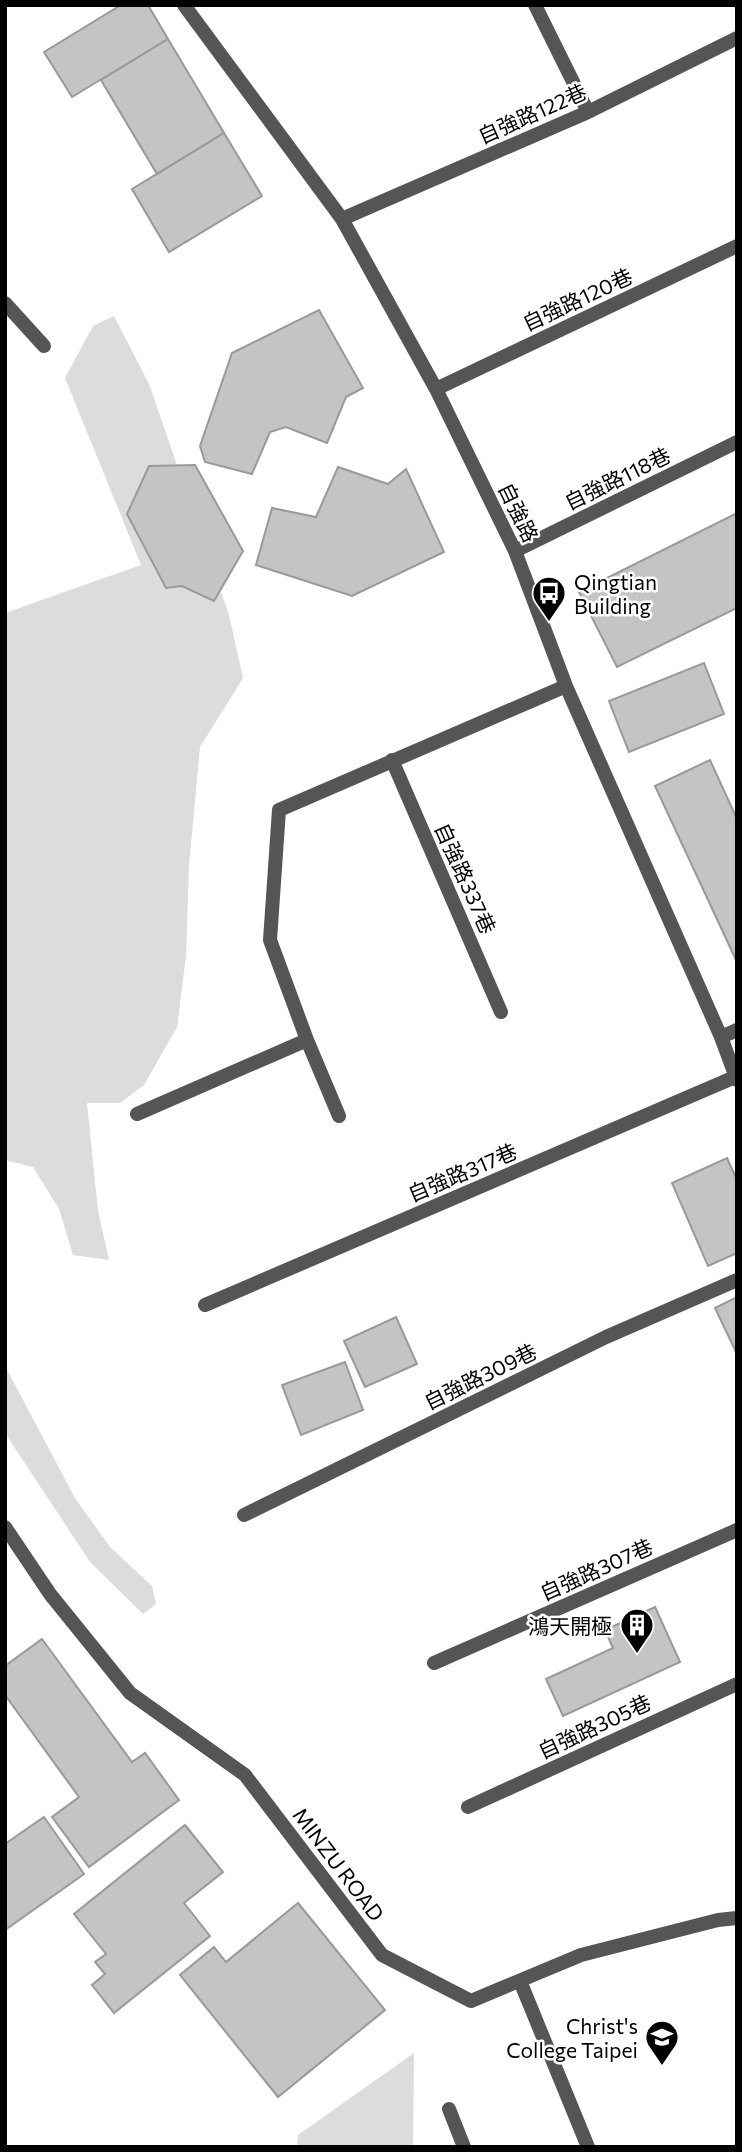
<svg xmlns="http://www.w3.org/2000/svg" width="742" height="2152" font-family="Commissioner,'Noto Sans TC',sans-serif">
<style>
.green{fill:#dcdcdc}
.building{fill:#c4c4c4;stroke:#999;stroke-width:2}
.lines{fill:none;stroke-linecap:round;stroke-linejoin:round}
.lane{stroke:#555;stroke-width:14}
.street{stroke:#555;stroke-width:14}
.labels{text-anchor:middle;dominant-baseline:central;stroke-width:5;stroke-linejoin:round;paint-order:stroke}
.street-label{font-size:21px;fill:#000;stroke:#fff}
.poi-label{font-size:21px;fill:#000;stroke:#fff;text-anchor:end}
</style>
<rect width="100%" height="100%" fill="#fff"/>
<path class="green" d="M 114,316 L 149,384 L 229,615 L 243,678 L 200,747 L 189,866 L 186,956 L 177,1027 L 144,1085 L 120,1103 L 87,1103 L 98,1211 L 109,1260 L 73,1255 L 59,1209 L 33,1167 L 5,1160 L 5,613 L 141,565 L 65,378 L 93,326 Z
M 5,1366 L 75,1498 L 110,1547 L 152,1586 L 156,1604 L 143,1614 L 90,1562 L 5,1433 Z
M 414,2053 L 413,2147 L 297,2147 L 298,2135 Z"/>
<path class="building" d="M 121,5 L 148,5 L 168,39 L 72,97 L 44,52 Z
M 168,39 L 224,133 L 157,174 L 101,80 Z
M 224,133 L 262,196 L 169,252 L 132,189 Z
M 319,310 L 363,388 L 346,397 L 327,443 L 286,427 L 270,432 L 252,474 L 205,462 L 200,446 L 232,353 Z
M 195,465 L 243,551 L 214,601 L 182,586 L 166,588 L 127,514 L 149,466 Z
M 338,467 L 388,484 L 406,469 L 444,552 L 352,596 L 256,565 L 272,508 L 316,517 Z
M 737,513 L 737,608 L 617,667 L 579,592 Z
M 704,663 L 724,714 L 629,752 L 609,701 Z
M 710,760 L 737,819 L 736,960 L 655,786 Z
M 727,1158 L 737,1180 L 737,1253 L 708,1266 L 672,1183 Z
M 737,1297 L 737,1354 L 715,1308 Z
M 396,1317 L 417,1364 L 365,1387 L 344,1341 Z
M 345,1362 L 363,1410 L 301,1435 L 282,1385 Z
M 655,1607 L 680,1662 L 563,1716 L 546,1679 L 613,1648 L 605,1630 Z
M 42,1639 L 132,1762 L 145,1753 L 179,1800 L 89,1867 L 52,1817 L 79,1797 L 5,1695 L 5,1666 Z
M 44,1817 L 84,1874 L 5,1930 L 5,1844 Z
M 185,1825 L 223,1872 L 184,1903 L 210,1936 L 114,2013 L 92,1985 L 105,1974 L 95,1962 L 106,1954 L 74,1914 Z
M 298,1903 L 385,2010 L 278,2097 L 180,1975 L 214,1947 L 226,1962 Z"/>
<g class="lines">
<path class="lane" d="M 535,5 L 588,112
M 342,219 L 588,112 L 737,38
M 520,1981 L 588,2147
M 449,2109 L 464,2147"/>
<path class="street" d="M 184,5 L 342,219 L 436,389 L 515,551 L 566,686 L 721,1037 L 737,1080
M 5,303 L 44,346
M 436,389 L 737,246
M 515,551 L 737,442
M 392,760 L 501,1012
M 721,1037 L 737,1030
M 137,1114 L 307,1040
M 339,1116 L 307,1040 L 270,940 L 279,810 L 566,686
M 205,1305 L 735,1077
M 244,1515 L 606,1337 L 737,1280
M 5,1527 L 50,1594 L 130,1693 L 245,1775 L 382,1955 L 471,2001 L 581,1955 L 718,1920 L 737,1918
M 434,1663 L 737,1530
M 468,1807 L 737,1684"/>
</g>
<defs>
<symbol id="bus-pin" viewBox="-11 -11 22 30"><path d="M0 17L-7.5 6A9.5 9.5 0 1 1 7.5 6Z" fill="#000" stroke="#fff"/><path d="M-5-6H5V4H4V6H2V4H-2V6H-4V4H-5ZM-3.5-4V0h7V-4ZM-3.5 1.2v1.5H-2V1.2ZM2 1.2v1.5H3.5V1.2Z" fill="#fff"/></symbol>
<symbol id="building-pin" viewBox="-11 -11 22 30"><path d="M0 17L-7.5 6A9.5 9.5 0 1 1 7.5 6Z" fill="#000" stroke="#fff"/><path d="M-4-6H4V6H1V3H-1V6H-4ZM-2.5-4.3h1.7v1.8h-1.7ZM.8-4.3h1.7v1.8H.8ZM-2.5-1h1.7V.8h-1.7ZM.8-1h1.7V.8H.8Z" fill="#fff"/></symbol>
<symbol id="university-pin" viewBox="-11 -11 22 30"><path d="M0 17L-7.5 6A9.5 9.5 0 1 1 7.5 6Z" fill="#000" stroke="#fff"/><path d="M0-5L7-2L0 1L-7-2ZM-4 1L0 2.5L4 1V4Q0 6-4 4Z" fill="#fff"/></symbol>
</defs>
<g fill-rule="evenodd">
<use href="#bus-pin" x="530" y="574" width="38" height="52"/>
<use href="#building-pin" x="618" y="1606" width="38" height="52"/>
<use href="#university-pin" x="643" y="2018" width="38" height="52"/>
</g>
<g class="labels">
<g class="street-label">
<text transform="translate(532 113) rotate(-24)">自強路122巷</text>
<text transform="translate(577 299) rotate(-25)">自強路120巷</text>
<text transform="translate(617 478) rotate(-26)">自強路118巷</text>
<text transform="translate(519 512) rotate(64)">自強路</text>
<text transform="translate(466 878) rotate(66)">自強路337巷</text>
<text transform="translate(462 1172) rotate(-23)">自強路317巷</text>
<text transform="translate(480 1376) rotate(-26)">自強路309巷</text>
<text transform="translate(596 1569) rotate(-24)">自強路307巷</text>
<text transform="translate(594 1726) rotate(-25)">自強路305巷</text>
<text transform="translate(339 1864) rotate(53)">MINZU ROAD</text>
</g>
<g class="poi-label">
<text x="574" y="581" text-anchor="start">Qingtian<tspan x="574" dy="24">Building</tspan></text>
<text x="612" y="1625">鴻天開極</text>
<text x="638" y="2025">Christ's<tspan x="638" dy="24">College Taipei</tspan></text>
</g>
</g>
<rect width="742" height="2152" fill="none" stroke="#000000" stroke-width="14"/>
</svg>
